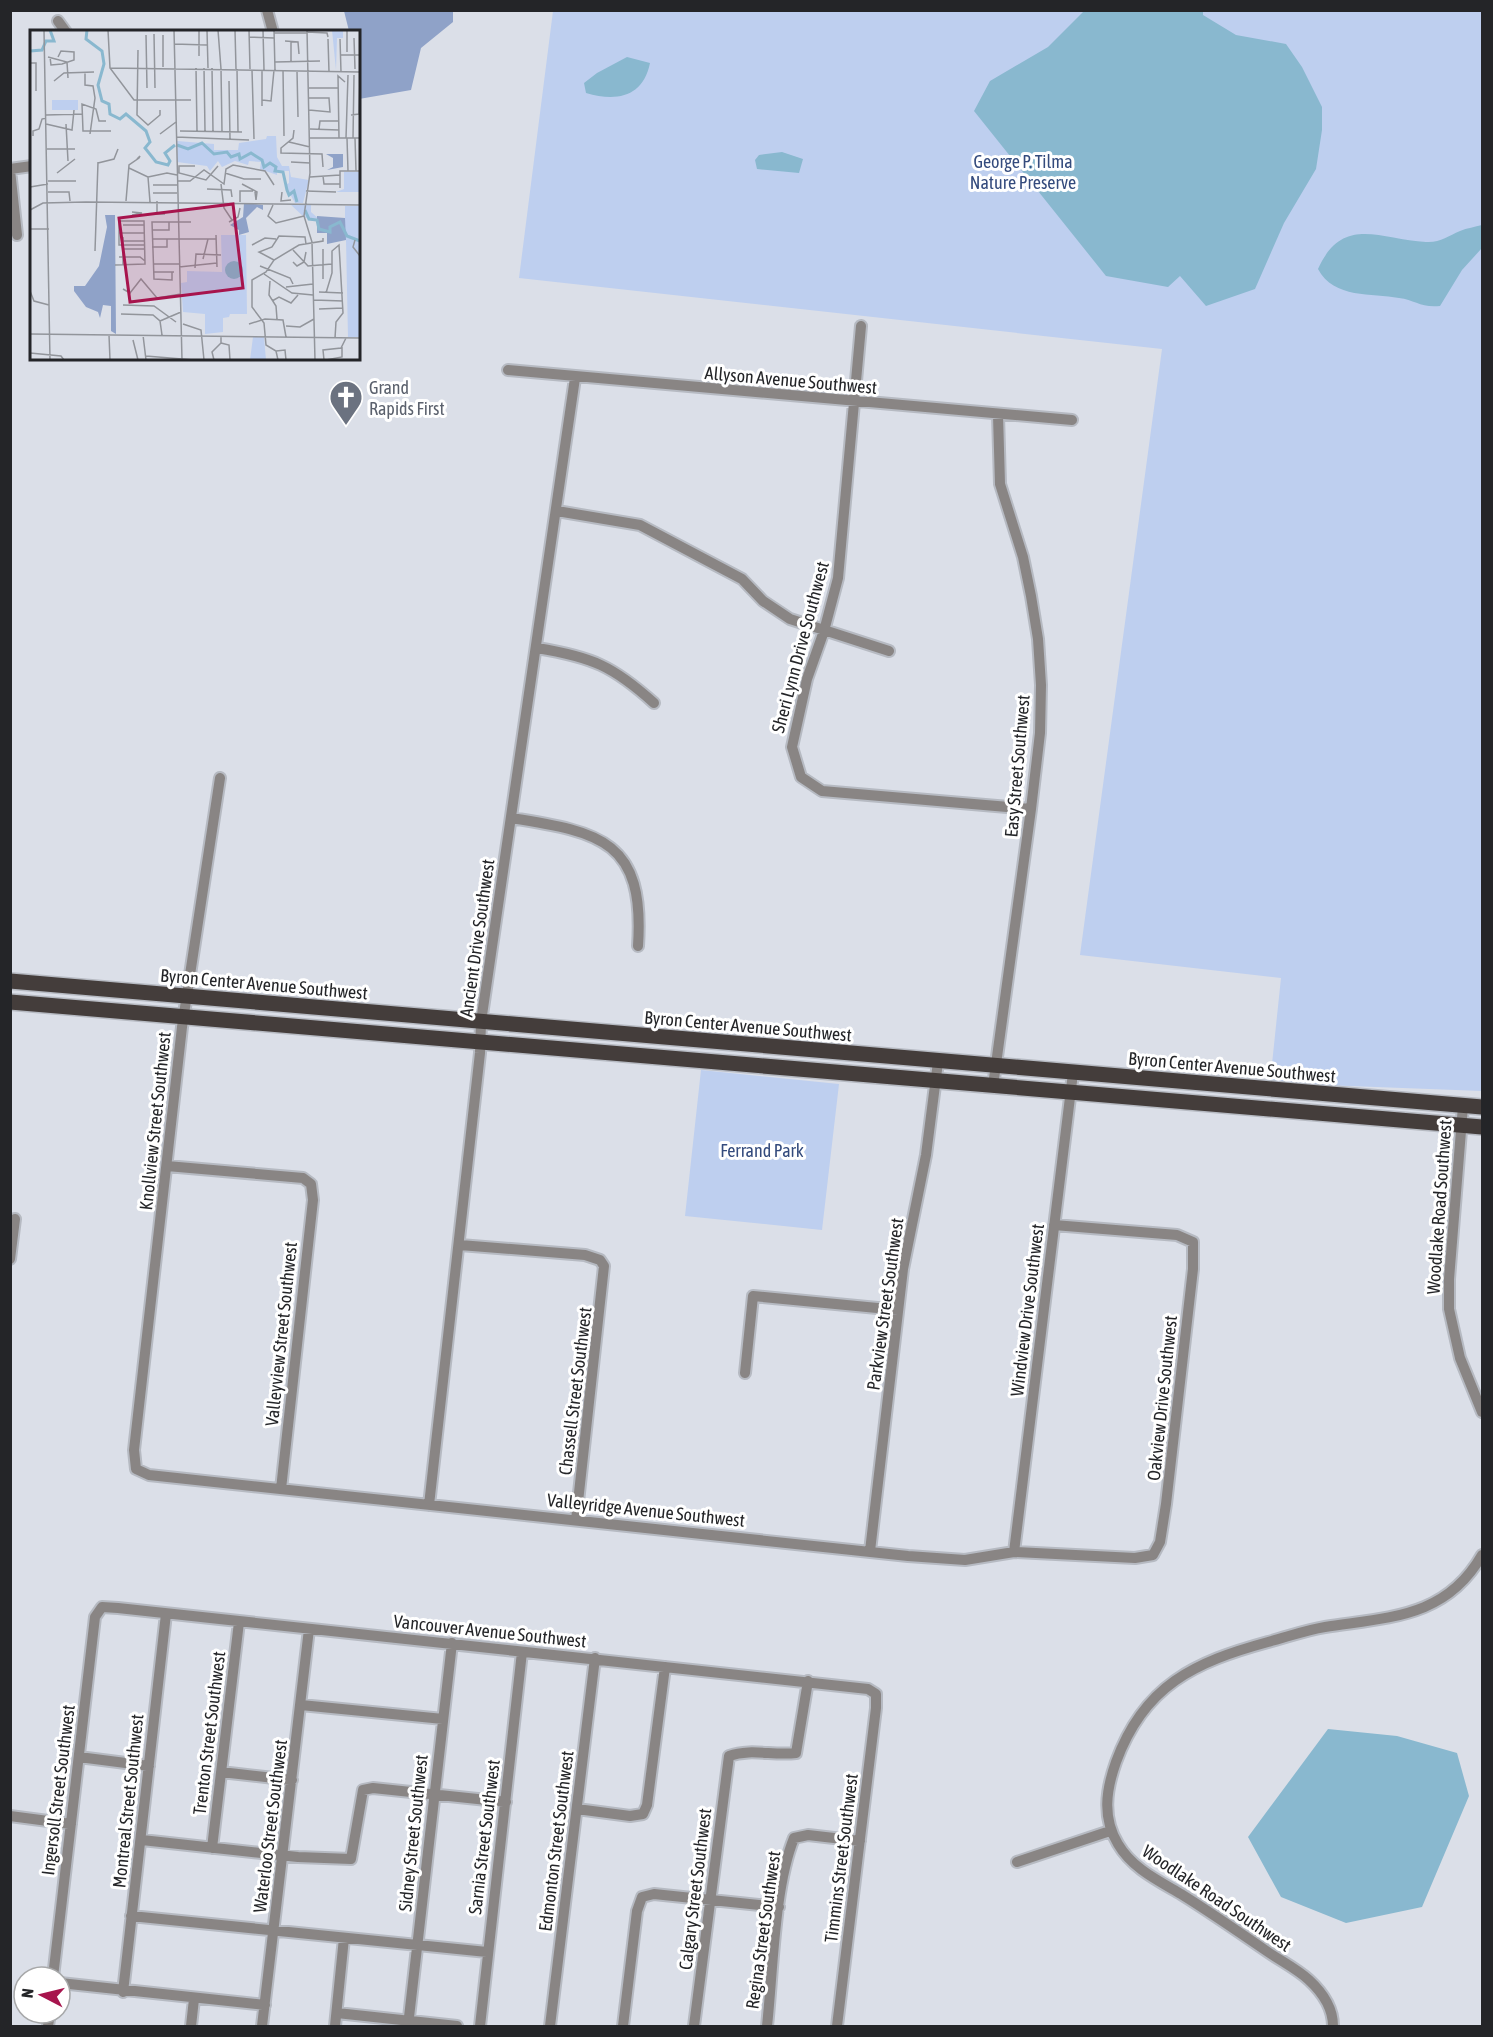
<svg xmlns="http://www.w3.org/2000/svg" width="1493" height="2037" font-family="'Asap Condensed',sans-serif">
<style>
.green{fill:#becfef}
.forest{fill:#8fa2c8}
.water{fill:#89b8cf}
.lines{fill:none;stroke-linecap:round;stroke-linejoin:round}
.street-casing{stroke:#b6bac2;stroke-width:14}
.primary-casing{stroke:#b6bac2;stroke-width:18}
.street{stroke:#898584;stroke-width:10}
.primary{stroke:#443d3b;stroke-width:15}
.labels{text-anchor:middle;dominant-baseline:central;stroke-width:6;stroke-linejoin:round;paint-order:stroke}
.park-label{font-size:18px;fill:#344b7d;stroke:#fff}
.street-label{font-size:18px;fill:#242528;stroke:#fff}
.worship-label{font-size:18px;fill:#5b616d;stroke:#fff;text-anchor:start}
.inset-river{fill:none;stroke:#89b8cf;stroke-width:3}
.inset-road{fill:none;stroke:#92959b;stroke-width:1.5}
.view{fill:#a7144d;fill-opacity:0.15;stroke:#a7144d;stroke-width:3}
.inset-edge{fill:none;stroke:#242528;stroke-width:3}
</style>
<rect width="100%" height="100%" fill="#dbdfe8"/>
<path class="green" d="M 553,11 L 1482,11 L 1482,1091 L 1270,1083 L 1281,978 L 1080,955 L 1162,349 L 519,278 Z
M 701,1070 L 839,1084 L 822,1230 L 685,1216 Z"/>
<path class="forest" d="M 344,11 L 453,11 L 453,22 L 421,48 L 411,90 L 359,99 L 358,32 L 349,31 Z"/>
<path class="water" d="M 1084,11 L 1203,11 L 1203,15 L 1236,35 L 1286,44 L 1302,67 L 1322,107 L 1322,130 L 1316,169 L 1284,223 L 1255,289 L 1206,306 L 1180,276 L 1168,287 L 1106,276 L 974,111 L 990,81 L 1048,47 Z
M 627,57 L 650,63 C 643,97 617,102 586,93 L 584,83 L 597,73 Z
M 782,152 L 803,159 L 799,173 L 757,169 L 755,160 L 759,155 Z
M 1482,225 L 1482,248 L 1462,270 L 1440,306 C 1421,308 1415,300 1399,298 C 1372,293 1334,299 1318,269 C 1343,214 1380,240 1426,242 C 1440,243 1448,236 1460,231 C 1467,228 1475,227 1482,225 Z
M 1328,1729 L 1397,1736 L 1457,1753 L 1469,1796 L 1422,1907 L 1346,1923 L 1281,1897 L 1248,1837 Z"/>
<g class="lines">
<defs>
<path id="street" d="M 267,10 L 273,32
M 58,21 L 66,32
M 10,169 L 32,166
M 10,170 L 17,235
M 861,326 L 838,578 L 824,631 L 807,679 L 792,747 L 801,777 L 822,791 L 1031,809
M 508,370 L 1072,420
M 557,511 L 640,525 L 742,579 L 763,601 L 790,619 L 889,651
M 537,648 C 592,657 613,666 654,703
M 220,778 L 182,1027 L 134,1450 L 136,1469 L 149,1475 L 908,1556 L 965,1560 L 1014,1552 L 1135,1558 L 1153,1555 L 1160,1542 L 1166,1504 L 1193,1269 L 1193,1242 L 1177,1235 L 1054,1225
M 511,818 C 601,832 645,841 638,946
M 993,1086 L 1031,809 L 1040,733 L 1041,685 L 1038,639 L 1031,596 L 1023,557 L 1000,484 L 998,415
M 1463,1106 L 1449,1279 L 1449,1309 L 1460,1358 L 1482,1412
M 167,1166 L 303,1178 L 311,1184 L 313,1200 L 281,1489
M 460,1245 L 585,1255 L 600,1260 L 604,1266 L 576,1520
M 10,1259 L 15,1219
M 745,1373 L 753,1296 L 898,1310
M 429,1505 L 480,1053 L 481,1022 L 575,378
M 870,1551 L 903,1269 L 926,1155 L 938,1062
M 1014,1552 L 1073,1073
M 301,1705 L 443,1719
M 79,1757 L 149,1766
M 221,1772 L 292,1780
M 577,1809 L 630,1816 L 643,1814 L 647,1805 L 665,1667
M 10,1816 L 71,1824
M 142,1840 L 298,1857 L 351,1859 L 363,1790 L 373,1788 L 506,1802
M 212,1848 L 239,1622
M 1017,1862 L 1110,1831
M 131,1916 L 487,1952
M 53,1977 L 95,1617 L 102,1607 L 118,1608 L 868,1689 L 876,1694 L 876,1708 L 837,2026
M 60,1983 L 265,2005
M 123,1992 L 166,1614
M 337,2013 L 457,2026
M 48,2026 L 50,2013
M 191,2026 L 194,1999
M 262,2026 L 309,1629
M 335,2026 L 344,1938
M 408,2026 L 452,1643
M 480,2026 L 522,1652
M 550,2026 L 595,1658
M 623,2026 L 637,1911 L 642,1897 L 654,1894 L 779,1907
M 694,2026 L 729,1756 C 751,1748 773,1756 796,1753 L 808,1681
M 767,2026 C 773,1972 774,1887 794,1838 L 808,1835 L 860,1841
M 1333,2026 C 1333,2008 1322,1992 1309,1980 C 1297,1969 1281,1961 1268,1952 C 1239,1932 1210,1912 1181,1894 C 1157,1880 1132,1868 1118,1844 C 1102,1818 1106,1790 1116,1762 C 1144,1685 1195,1662 1268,1642 C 1287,1637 1306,1630 1325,1627 C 1389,1617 1446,1618 1482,1555"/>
<path id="primary" d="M 10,981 L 1482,1107
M 10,1002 L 1482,1127"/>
</defs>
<use href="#street" class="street-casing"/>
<use href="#primary" class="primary-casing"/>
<use href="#street" class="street"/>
<use href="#primary" class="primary"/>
</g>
<defs>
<symbol id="church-pin" viewBox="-11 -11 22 30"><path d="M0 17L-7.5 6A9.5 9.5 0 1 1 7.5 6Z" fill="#6b7280" stroke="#fff"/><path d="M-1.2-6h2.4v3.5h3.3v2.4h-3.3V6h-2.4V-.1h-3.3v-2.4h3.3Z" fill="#fff"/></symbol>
</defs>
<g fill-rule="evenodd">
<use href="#church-pin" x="327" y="378" width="38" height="52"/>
</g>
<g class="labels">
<g class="park-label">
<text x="1023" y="161">George P. Tilma<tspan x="1023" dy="21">Nature Preserve</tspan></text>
<text x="762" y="1150">Ferrand Park</text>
</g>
<g class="street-label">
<text transform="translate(791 380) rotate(5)">Allyson Avenue Southwest</text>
<text transform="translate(800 647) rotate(-75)">Sheri Lynn Drive Southwest</text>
<text transform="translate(1017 766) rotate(-85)">Easy Street Southwest</text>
<text transform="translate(477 938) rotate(-82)">Ancient Drive Southwest</text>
<text transform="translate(264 984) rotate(5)">Byron Center Avenue Southwest</text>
<text transform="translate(748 1026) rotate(5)">Byron Center Avenue Southwest</text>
<text transform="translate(1232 1067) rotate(5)">Byron Center Avenue Southwest</text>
<text transform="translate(155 1121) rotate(-84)">Knollview Street Southwest</text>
<text transform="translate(1439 1207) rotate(-86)">Woodlake Road Southwest</text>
<text transform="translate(885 1304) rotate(-82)">Parkview Street Southwest</text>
<text transform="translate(1027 1310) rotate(-83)">Windview Drive Southwest</text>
<text transform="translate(281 1334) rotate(-84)">Valleyview Street Southwest</text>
<text transform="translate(575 1391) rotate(-83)">Chassell Street Southwest</text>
<text transform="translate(1162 1398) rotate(-84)">Oakview Drive Southwest</text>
<text transform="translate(646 1510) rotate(6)">Valleyridge Avenue Southwest</text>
<text transform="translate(490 1631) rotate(6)">Vancouver Avenue Southwest</text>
<text transform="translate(209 1733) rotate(-83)">Trenton Street Southwest</text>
<text transform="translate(58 1790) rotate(-83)">Ingersoll Street Southwest</text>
<text transform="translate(128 1801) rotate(-84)">Montreal Street Southwest</text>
<text transform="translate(270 1826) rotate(-83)">Waterloo Street Southwest</text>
<text transform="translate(413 1833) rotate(-84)">Sidney Street Southwest</text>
<text transform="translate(484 1837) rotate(-83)">Sarnia Street Southwest</text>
<text transform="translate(556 1841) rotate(-83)">Edmonton Street Southwest</text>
<text transform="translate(841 1858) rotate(-83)">Timmins Street Southwest</text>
<text transform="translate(695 1889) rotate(-83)">Calgary Street Southwest</text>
<text transform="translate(1217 1898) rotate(34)">Woodlake Road Southwest</text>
<text transform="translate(763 1930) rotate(-82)">Regina Street Southwest</text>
</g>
<g class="worship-label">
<text x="369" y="387">Grand<tspan x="369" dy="21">Rapids First</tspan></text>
</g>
</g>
<g transform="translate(30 30)">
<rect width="330" height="330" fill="#dbdfe8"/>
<path d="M 302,0 L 313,0 L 313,8 L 307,8 L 306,40 ZM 22,70 L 48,70 L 48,80 L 22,80 ZM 237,106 L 246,106 L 247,127 L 252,136 L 259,136 L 261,147 L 279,150 L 273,173 L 265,173 L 255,155 L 259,153 L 259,141 L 247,141 L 247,145 L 230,139 L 231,132 L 219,131 L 218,135 L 205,131 L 192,137 L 188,131 L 180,141 L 177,136 L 147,132 L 147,111 L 184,114 L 184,120 L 208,120 L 209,113 L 236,109 ZM 314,142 L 330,142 L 330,162 L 306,162 L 314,159 ZM 260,174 L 281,175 L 281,182 L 290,190 L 315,189 L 315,176 L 330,176 L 330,307 L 318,307 L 316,210 L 304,210 L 304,203 L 287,203 L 287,189 L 275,188 ZM 191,205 L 216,205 L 217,284 L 200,284 L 199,287 L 193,288 L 193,302 L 175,304 L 175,284 L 153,282 L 151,253 L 157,252 L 157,241 L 192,242 ZM 223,307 L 234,307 L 236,330 L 220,330 Z" fill="#becfef"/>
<path d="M 296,124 L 313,124 L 313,137 L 297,140 L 303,137 L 303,128 ZM 214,173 L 233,175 L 233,180 L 227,177 L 216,188 L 219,202 L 209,205 L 209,200 L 200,195 L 213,187 ZM 75,185 L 85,185 L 85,188 L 86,304 L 81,301 L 81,276 L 73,275 L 70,288 L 68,282 L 56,277 L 44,261 L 44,256 L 55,256 L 69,236 L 77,197 ZM 287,186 L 315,188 L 316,210 L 297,214 L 297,203 L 287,203 Z" fill="#8fa2c8"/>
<path d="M195 240a9 9 0 1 1 18 0a9 9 0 1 1-18 0Z" fill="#89b8cf"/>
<path class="inset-river" d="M 57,0 L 56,9 L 72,21 L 74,34 L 68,55 L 72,71 L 79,74 L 80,84 L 90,89 L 96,84 L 116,101 L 120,112 L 115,118 L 126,132 L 138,135 L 140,131 L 135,123 L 145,115M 0,21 L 12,20 L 16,11 L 24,11 L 20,0M 147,115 L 158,119 L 172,113 L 184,124 L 197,122 L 201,127 L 209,124 L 210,129 L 221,123 L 232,130 L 234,137 L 240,133 L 246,137 L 245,141 L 253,142 L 257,160 L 259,165 L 264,161 L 267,172M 275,180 L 279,189 L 287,190 L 289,199 L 300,202 L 300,197 L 310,192 L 317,206 L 330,211"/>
<path class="inset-road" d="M 14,0 L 20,330M 78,0 L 80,38 L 104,70 L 161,70M 144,0 L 152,330M 169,0 L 169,26M 177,0 L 178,38M 188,0 L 191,39M 205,0 L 206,39M 219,0 L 220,39M 233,0 L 234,40M 244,0 L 245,40M 277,0 L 280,143 L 274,186 L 282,212 L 285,330M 317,0 L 317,22M 277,2 L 297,3 L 298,7M 244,3 L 277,3M 124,4 L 125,58M 116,5 L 117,58M 133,5 L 133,37M 219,7 L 244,8M 324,8 L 325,39M 298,9 L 299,42M 310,9 L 311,42M 255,11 L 268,12 L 269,24M 261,11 L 261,32M 144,14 L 177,15M 108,20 L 107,85 L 118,95 L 130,85 L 130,80M 311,25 L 330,25M 18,27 L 37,32 L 38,48M 20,27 L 21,35 L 32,34 L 44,30 L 44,22 L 31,21 L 28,27M 245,32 L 290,31M 0,33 L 6,33 L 6,61M 80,38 L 330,42M 166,38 L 167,101M 174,38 L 175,101M 182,38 L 183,101M 191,39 L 192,102M 207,39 L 208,102M 222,40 L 224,109M 253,40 L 254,106M 267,41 L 268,87M 55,42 L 55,55 L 63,56 L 65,68 L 60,104M 24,51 L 34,43 L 64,42M 199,51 L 200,109M 279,58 L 308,58M 279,68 L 299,68 L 300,82 L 279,80M 232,70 L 241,71 L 244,40M 232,76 L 232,40M 16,85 L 52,84M 321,85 L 329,84 L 330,48M 76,91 L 69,91 L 66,79 L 52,74 L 53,101 L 81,101M 16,94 L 42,100 L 44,80M 36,94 L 38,131M 280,99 L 309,100M 289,99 L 290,91 L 308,91M 264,100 L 263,108 L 251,118 L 251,123 L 292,124 L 293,137M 150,101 L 212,102M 130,104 L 146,92M 3,106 L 3,101 L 9,99 L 12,89 L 16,88M 146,107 L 219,110M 280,108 L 330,108M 309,108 L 308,46 L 315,52M 316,108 L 318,45M 317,108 L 318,141M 323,108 L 324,45M 325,108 L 326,141M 330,108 L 330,85M 259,112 L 280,117M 17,119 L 45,119M 261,132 L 280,133M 68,133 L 84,129 L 88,119M 165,136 L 149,136 L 149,143 L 176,150 L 188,136M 99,138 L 118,147 L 120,172M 27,143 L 45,129M 195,143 L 214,149 L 231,149M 293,146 L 294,154 L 310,154M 118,147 L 137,143 L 147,145M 280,147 L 310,145M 18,151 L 46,151M 147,151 L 160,151 L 174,140 L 194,154 L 196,139 L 203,135 L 235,141 L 244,155M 191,154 L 194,178 L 202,190M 212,154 L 227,162 L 226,170 L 225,162M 123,155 L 147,155M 0,157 L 18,154M 310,158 L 310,141 L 330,141M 177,159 L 201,160 L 202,167M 276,161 L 306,162M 18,162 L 39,162 L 40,171M 252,162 L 251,171 L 261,170M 123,163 L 147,163M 96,171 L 99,135 L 109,128 L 110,126 L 107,129M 127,171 L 127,184 L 135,184M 210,172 L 210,161 L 223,161M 243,175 L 238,186 L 246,193 L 274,186M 0,180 L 13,173 L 56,172 L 330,175M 102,185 L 112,183 L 102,182M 199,192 L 208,187 L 210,178M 93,195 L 114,195M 0,199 L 19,199M 122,200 L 139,200 L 139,192M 89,203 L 114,203M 186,205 L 187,237M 93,207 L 93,235M 122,209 L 186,209M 325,210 L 323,217 L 330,226M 91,211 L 114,211M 222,215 L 235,208 L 246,209M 122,217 L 137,217 L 137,209M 93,219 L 115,219M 293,219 L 293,249M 263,220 L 278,236 L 302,234M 65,221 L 68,132M 89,227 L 110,227 L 115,231M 173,229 L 178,209M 244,230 L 229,222 L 242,217 L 249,206 L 275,207 L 276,214M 263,232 L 267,236 L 274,232 L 276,222M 123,234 L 149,234M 85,235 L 115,234 L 114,191 L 89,191 L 89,215 L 114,215M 230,236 L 260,248 L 263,254M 149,237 L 187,233M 165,238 L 166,224 L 191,225M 123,242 L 144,242M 142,242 L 142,250 L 124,249 L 122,192 L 161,192M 234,244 L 262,263 L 283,265M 240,251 L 239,265 L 246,276 L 247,289M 256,257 L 283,254M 93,259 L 100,263 L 111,249 L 127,268 L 151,264M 0,261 L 4,271 L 19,275M 289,262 L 313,263M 296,263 L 302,243 L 302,221 L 309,215 L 313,283 L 306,292 L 305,308M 284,270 L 313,271M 242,271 L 249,267 L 261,273 L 268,265M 93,275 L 124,276 L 146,292M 289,279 L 313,278M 91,284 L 123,285 L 130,291 L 132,305M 130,291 L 151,282M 153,294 L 171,300 L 174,330M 219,294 L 235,289 L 253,290 L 256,307M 256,296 L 270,297 L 284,289M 0,304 L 330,308M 79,305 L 80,330M 113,305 L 116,330M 103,310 L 108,330M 191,313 L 199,315 L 200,330M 246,321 L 255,320 L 256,330M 0,323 L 31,326 L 34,330M 116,326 L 164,330M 184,330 L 182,322 L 191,313 L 191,306M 248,330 L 246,321 L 236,315 L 234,293 L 222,277 L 222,250 L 236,242 L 244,230 L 269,215 L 293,211 L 293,208M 294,330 L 293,320 L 311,318 L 316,308M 296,330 L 312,327 L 312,317"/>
<path class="view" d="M 203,174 L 213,258 L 100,272 L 89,188 Z"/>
<rect width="330" height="330" class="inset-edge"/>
</g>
<rect width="1493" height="2037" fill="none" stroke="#242528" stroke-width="24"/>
<g transform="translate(42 1995) rotate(277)"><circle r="28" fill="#ffffff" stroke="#a7a8a9" stroke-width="1.5"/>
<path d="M0-4.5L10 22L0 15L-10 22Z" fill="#a7144d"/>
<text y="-9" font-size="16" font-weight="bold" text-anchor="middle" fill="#242528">N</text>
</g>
</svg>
